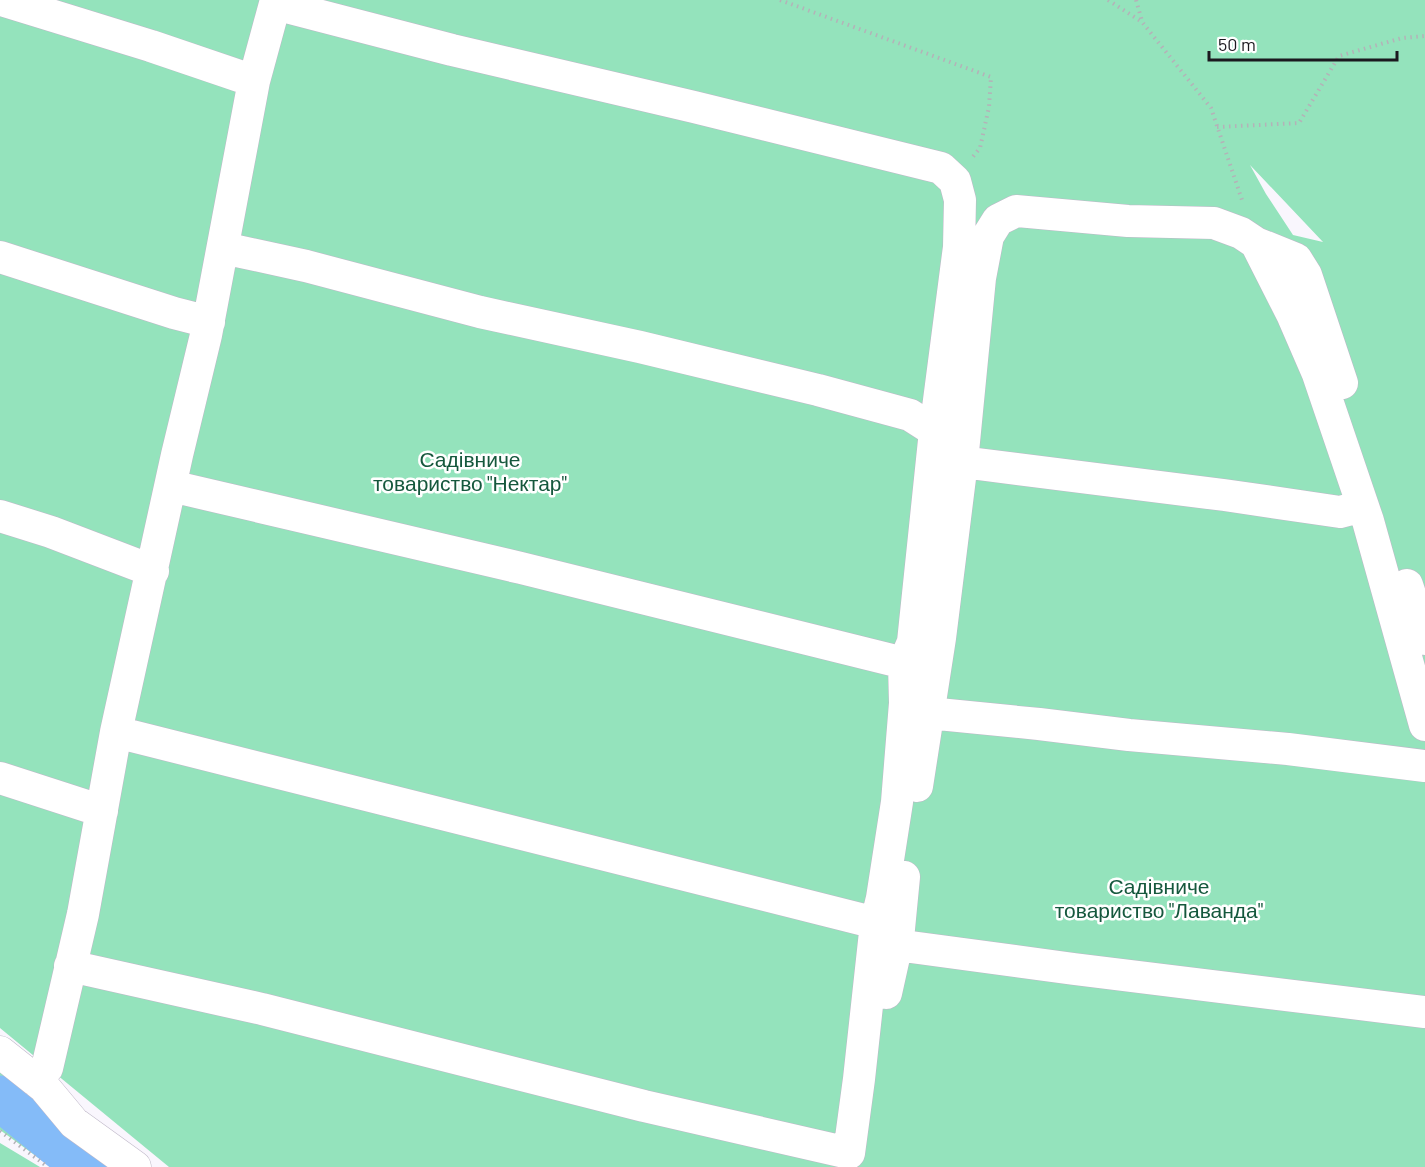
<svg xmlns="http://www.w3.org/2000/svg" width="1425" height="1167" font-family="Barlow,sans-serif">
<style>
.green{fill:#94e3bc;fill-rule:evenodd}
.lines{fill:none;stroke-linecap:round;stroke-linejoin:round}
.river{stroke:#84bbf8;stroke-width:45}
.minor-casing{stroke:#bfb8c8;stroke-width:33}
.path{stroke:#b4b2b8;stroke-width:4;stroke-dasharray:1.5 4.5;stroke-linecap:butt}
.minor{stroke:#fff;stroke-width:32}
.labels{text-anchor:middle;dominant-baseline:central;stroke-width:5;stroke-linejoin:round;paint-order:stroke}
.park-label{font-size:21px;fill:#15583d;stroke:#fff}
</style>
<rect width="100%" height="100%" fill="#f9f6fd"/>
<path class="green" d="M 0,0 L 1425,0 L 1425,1167 L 169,1167 L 0,1028 ZM 1250,165 L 1323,242 L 1293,235 L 1266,194 Z
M 0,1070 L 119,1167 L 51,1167 L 0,1130 Z
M 0,1143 L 40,1167 L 0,1167 Z"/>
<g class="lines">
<path class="river" d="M 0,1098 L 85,1167"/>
<defs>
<path id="minor" d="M 2,0 L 151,46 L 254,81
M 1256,243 L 1296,259 L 1306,275 L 1342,383
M 223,248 L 306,266 L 480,312 L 640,347 L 818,390 L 910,415 L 935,431
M 0,257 L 174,313 L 209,322
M 962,462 L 1224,495 L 1340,512 L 1363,506
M 171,486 L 521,568 L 904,663
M 0,516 L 51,532 L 153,571
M 1407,585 L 1425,639
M 928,713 L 1039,724 L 1129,735 L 1288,749 L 1425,766
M 116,732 L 876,923
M 0,778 L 102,811
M 917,786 L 940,638 L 962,462 L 980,278 L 988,236 L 998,220 L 1016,211 L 1128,221 L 1214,223 L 1241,233 L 1256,243 L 1292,314 L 1318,374 L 1368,521 L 1425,725
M 896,945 L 1074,969 L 1425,1012
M 70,966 L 262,1009 L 644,1106 L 849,1153 L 859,1079 L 876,923 L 882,898 L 897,802 L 905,703 L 904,663 L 913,642 L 935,431 L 959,247 L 960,200 L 955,181 L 941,168 L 694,107 L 452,50 L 275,4
M 886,993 L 898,939 L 904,877
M 0,1052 L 44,1087 L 74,1123 L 135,1167
M 35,1080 L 47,1068 L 83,914 L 116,732 L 177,455 L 206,335 L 254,81 L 276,0"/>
</defs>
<use href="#minor" class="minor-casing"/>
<path class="path" d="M 780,0 L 991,77 L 989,107 L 980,148 L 971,159
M 1108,0 L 1142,22 L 1211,108 L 1243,203
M 1136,0 L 1142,21
M 1217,127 L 1299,123 L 1339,56 L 1402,38 L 1425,36
M 0,1131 L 48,1167"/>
<use href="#minor" class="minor"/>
</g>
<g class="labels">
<g class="park-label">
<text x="470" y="458">Садівниче<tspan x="470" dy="24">товариство "Нектар"</tspan></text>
<text x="1159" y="885">Садівниче<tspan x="1159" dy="24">товариство "Лаванда"</tspan></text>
</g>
</g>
<path d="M1209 51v9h188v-9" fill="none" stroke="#1b191f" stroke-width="3"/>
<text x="1218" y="51" font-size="18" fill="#1b191f" stroke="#ffffff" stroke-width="4.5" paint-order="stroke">50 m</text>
</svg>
